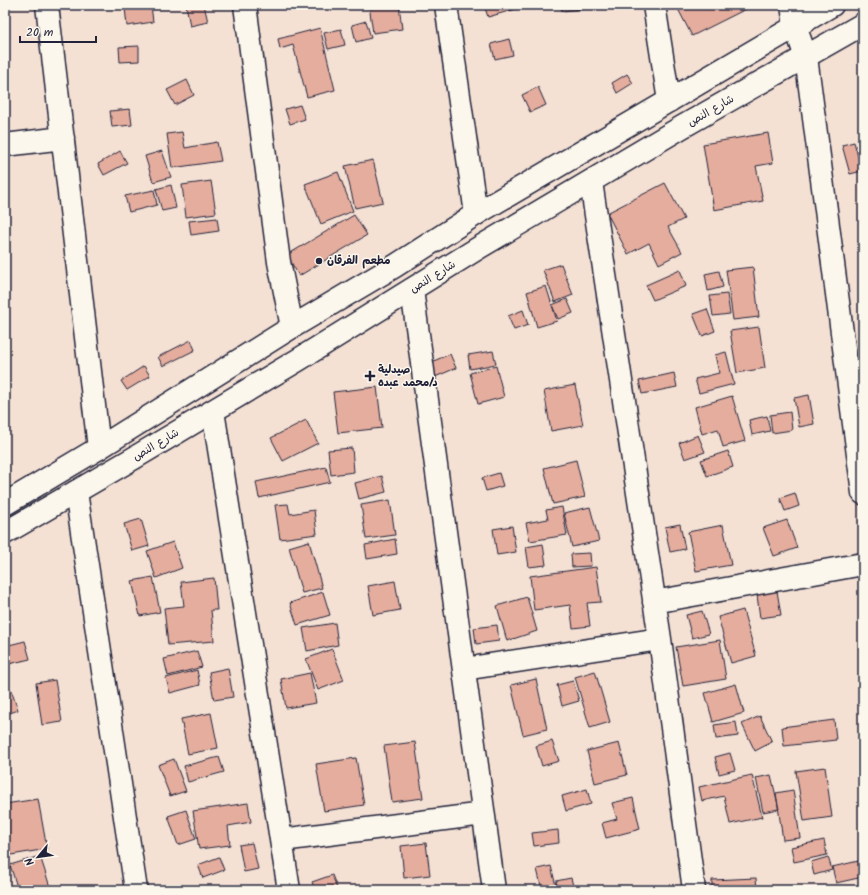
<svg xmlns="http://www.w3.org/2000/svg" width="868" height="895" font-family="Kalam,'Playpen Sans Arabic',sans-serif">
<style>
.building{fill:#e5ad9d;stroke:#22223b}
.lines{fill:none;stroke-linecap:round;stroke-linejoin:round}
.minor-casing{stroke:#22223b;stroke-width:25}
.major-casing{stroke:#22223b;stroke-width:25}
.minor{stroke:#fbf7ec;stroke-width:22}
.major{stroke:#fbf7ec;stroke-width:22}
.poi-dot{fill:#22223b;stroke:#fbf7ec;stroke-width:1.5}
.labels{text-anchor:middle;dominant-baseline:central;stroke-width:3;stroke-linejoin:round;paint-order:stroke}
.street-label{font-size:11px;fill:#22223b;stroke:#fbf7ec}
.poi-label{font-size:11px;font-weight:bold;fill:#22223b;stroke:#fbf7ec;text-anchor:start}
</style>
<rect width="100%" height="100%" fill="#f4e1d4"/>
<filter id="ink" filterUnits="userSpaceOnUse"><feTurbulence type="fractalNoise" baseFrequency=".025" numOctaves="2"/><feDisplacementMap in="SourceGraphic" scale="8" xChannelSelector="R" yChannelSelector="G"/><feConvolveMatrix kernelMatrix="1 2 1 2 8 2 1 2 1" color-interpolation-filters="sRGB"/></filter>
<g filter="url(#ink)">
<path class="building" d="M 151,5 L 153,22 L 127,26 L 125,8 Z
M 186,5 L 204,5 L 208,22 L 190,26 Z
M 369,5 L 399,5 L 402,29 L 373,33 Z
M 484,5 L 514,5 L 516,9 L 488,17 Z
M 561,5 L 592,5 L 592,8 L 562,11 Z
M 676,5 L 749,5 L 750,7 L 692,36 Z
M 366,21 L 371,38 L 356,42 L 352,25 Z
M 320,28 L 335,90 L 307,97 L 293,45 L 280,49 L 278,39 Z
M 341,29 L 345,45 L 328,49 L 324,33 Z
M 509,39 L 513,55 L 495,59 L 491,44 Z
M 139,46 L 139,61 L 120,62 L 119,47 Z
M 627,74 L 633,83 L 617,93 L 612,83 Z
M 187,80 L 194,95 L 175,105 L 167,90 Z
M 538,87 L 546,105 L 530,112 L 522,95 Z
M 300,105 L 305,119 L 290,124 L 285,109 Z
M 130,109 L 132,125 L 112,127 L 110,111 Z
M 182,132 L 185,148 L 217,142 L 221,161 L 172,168 L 167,134 Z
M 768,133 L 773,163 L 756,166 L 763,201 L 714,210 L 703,144 Z
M 854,142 L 862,171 L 850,174 L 842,145 Z
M 120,151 L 127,163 L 104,175 L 98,164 Z
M 162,151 L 171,177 L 153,182 L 145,156 Z
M 373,160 L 383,202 L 355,208 L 345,166 Z
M 338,172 L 353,211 L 321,224 L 305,184 Z
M 211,181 L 216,213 L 186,217 L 182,185 Z
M 665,183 L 684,219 L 668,227 L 682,252 L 659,264 L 649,243 L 628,254 L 607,213 Z
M 171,185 L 176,208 L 162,211 L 156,189 Z
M 154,190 L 157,205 L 129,212 L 125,196 Z
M 354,215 L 367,235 L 299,276 L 287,255 Z
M 217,218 L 219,231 L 191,235 L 189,221 Z
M 561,264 L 573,295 L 555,302 L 543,270 Z
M 753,267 L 759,317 L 733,320 L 726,270 Z
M 680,270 L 686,286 L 653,300 L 646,285 Z
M 719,271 L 723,287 L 708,291 L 705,274 Z
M 546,286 L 557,321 L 537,327 L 527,292 Z
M 727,294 L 730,314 L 713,316 L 710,296 Z
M 567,299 L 573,313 L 558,319 L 552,305 Z
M 707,309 L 715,331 L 702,336 L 693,314 Z
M 523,310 L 528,325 L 514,330 L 508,316 Z
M 759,327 L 765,368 L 737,373 L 730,331 Z
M 191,340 L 195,350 L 163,366 L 158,357 Z
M 493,351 L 496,364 L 470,369 L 468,355 Z
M 726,352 L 734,384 L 699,393 L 695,379 L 719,373 L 715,355 Z
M 450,354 L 456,368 L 435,377 L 429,363 Z
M 144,366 L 150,376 L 127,390 L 121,381 Z
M 496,366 L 504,397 L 478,404 L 470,373 Z
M 674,373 L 677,387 L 642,394 L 639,381 Z
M 575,385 L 583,425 L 551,431 L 544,391 Z
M 377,387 L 382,428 L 338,433 L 333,392 Z
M 809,395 L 814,424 L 799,427 L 794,398 Z
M 732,396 L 745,441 L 723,447 L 718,429 L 702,434 L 695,407 Z
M 790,412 L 792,430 L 772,433 L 770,415 Z
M 767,416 L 770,431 L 752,435 L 749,420 Z
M 306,420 L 318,443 L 283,461 L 271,438 Z
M 698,435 L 705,452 L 685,459 L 679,443 Z
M 352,448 L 354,472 L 331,475 L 328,450 Z
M 728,451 L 733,467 L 707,476 L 701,460 Z
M 576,460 L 585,497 L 553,504 L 544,468 Z
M 326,467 L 330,482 L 259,498 L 256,482 Z
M 499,473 L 503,486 L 486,491 L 482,478 Z
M 382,476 L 386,492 L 359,499 L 355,483 Z
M 795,493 L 799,506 L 785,511 L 780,498 Z
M 390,500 L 395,535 L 366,539 L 361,505 Z
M 288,504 L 290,514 L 314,510 L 317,534 L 280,539 L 275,505 Z
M 562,507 L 567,535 L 530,541 L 526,523 L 548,519 L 546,510 Z
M 590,507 L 599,541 L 572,547 L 564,513 Z
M 141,519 L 149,546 L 132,551 L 124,524 Z
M 787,520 L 797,548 L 774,556 L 763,528 Z
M 680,524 L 685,549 L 670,552 L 665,527 Z
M 723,525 L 731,565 L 696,571 L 688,532 Z
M 512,526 L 516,552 L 497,555 L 493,529 Z
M 395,539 L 397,554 L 367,559 L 365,545 Z
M 309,541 L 322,588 L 302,593 L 289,547 Z
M 173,542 L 182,568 L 156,578 L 147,551 Z
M 543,544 L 546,565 L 529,567 L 526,547 Z
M 590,553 L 591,566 L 572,567 L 571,554 Z
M 596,567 L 601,602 L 587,603 L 590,626 L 573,628 L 570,605 L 534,610 L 530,576 Z
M 153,577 L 160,612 L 140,616 L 132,581 Z
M 214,578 L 217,610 L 211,610 L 214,641 L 168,645 L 164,608 L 184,606 L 181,582 Z
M 395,581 L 400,610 L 373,615 L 368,586 Z
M 777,591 L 781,615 L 760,618 L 757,595 Z
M 323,592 L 330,615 L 297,625 L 290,603 Z
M 527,597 L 537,631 L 507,641 L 497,606 Z
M 743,610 L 756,656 L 731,663 L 718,617 Z
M 702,611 L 709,634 L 692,638 L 686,615 Z
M 335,623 L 338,645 L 307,651 L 303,628 Z
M 497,625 L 499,641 L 476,644 L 474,628 Z
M 720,640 L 726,679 L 683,686 L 676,647 Z
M 25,641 L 30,659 L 9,664 L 5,646 Z
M 332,649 L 344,680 L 318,690 L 306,659 Z
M 197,651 L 202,667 L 168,676 L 164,659 Z
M 228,668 L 233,697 L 214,700 L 209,672 Z
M 197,670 L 200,685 L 170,693 L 166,678 Z
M 595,671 L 610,722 L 590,728 L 575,677 Z
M 310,673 L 316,703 L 286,708 L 281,679 Z
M 536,679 L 547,729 L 523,735 L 511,685 Z
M 55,680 L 62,722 L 42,725 L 36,683 Z
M 573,681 L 579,701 L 562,706 L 557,685 Z
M 736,684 L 744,713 L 713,722 L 705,693 Z
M 11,690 L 18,710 L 5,715 L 5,692 Z
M 211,713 L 218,748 L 188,754 L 181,719 Z
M 760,716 L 772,742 L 755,751 L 742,724 Z
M 834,720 L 836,740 L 784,746 L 782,727 Z
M 736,722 L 738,736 L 716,739 L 714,725 Z
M 552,741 L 559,761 L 542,766 L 536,746 Z
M 415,742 L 423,798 L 392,802 L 384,746 Z
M 619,743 L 627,775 L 595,783 L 587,751 Z
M 730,753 L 735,770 L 719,774 L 715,757 Z
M 219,757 L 224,772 L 188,782 L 184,766 Z
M 356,758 L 364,805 L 324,811 L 316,764 Z
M 174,759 L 186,791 L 170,796 L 158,765 Z
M 825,767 L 832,817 L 804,821 L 796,771 Z
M 752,775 L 762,817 L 730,824 L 724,796 L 702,801 L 699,787 Z
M 771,775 L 779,809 L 763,812 L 756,778 Z
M 587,789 L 591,804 L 566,811 L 562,796 Z
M 793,790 L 800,838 L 783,840 L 776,793 Z
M 633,798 L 640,829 L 606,838 L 602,823 L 617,819 L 612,803 Z
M 38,799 L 47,849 L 5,856 L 5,804 Z
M 248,803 L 251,822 L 228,826 L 230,845 L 199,849 L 193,811 Z
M 186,810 L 196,839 L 178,845 L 168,816 Z
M 558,830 L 559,843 L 534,846 L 532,833 Z
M 824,840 L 827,855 L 794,862 L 791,847 Z
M 252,843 L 258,869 L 244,872 L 239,845 Z
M 426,843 L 430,875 L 404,878 L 401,846 Z
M 40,856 L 51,890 L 18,890 L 10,865 Z
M 219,857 L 224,870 L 203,878 L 198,865 Z
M 828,857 L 832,870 L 814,875 L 811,862 Z
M 863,860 L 863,877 L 836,883 L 832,867 Z
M 551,866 L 557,890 L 542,890 L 537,869 Z
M 332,875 L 337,888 L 331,890 L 315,890 L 312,882 Z
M 571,878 L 574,890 L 558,890 L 556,881 Z
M 756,878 L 757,890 L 712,890 L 712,880 Z"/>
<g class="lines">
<defs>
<path id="minor" d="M 47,5 L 99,448
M 245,5 L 279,262 L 292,327
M 446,5 L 476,214
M 654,5 L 669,101
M 792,5 L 795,26 L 806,57 L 863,493
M 5,145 L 63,138
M 591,182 L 660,639 L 694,890
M 412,290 L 494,890
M 213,411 L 289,890
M 76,492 L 136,890
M 654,602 L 863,564
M 464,669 L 660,639
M 282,840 L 483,814"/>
<path id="major" d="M 5,504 L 99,448 L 292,327 L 395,266 L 476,214 L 832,5
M 5,533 L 134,458 L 298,360 L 480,247 L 682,127 L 863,24"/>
</defs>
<use href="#minor" class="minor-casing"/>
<use href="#major" class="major-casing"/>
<use href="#minor" class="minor"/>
<use href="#major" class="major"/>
</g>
</g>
<g class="poi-dot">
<circle cx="319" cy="261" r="4"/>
<path d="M368 370h4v4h4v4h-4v4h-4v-4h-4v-4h4z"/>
</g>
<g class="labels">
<g class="street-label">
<text transform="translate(711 111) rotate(-30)">شارع النص</text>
<text transform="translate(433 277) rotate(-32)">شارع النص</text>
<text transform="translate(156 445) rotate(-31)">شارع النص</text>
</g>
<g class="poi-label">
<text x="327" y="261">مطعم الفرقان</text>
<text x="378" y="370">صيدلية<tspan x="378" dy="13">د/محمد عبده</tspan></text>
</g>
</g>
<rect width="868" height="895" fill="none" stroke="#fbf7ec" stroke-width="20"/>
<rect x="10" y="10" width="848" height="875" fill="none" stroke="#22223b" stroke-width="1.5" filter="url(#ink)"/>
<g transform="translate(38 857) rotate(241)" stroke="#fbf7ec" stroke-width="3" paint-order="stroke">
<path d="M0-3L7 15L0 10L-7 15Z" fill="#22223b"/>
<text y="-6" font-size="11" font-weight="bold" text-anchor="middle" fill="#22223b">N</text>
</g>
<path d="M20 36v6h76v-6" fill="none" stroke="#22223b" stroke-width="2"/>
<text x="26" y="36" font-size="12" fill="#22223b" stroke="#fbf7ec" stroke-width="3" paint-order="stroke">20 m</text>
</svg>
